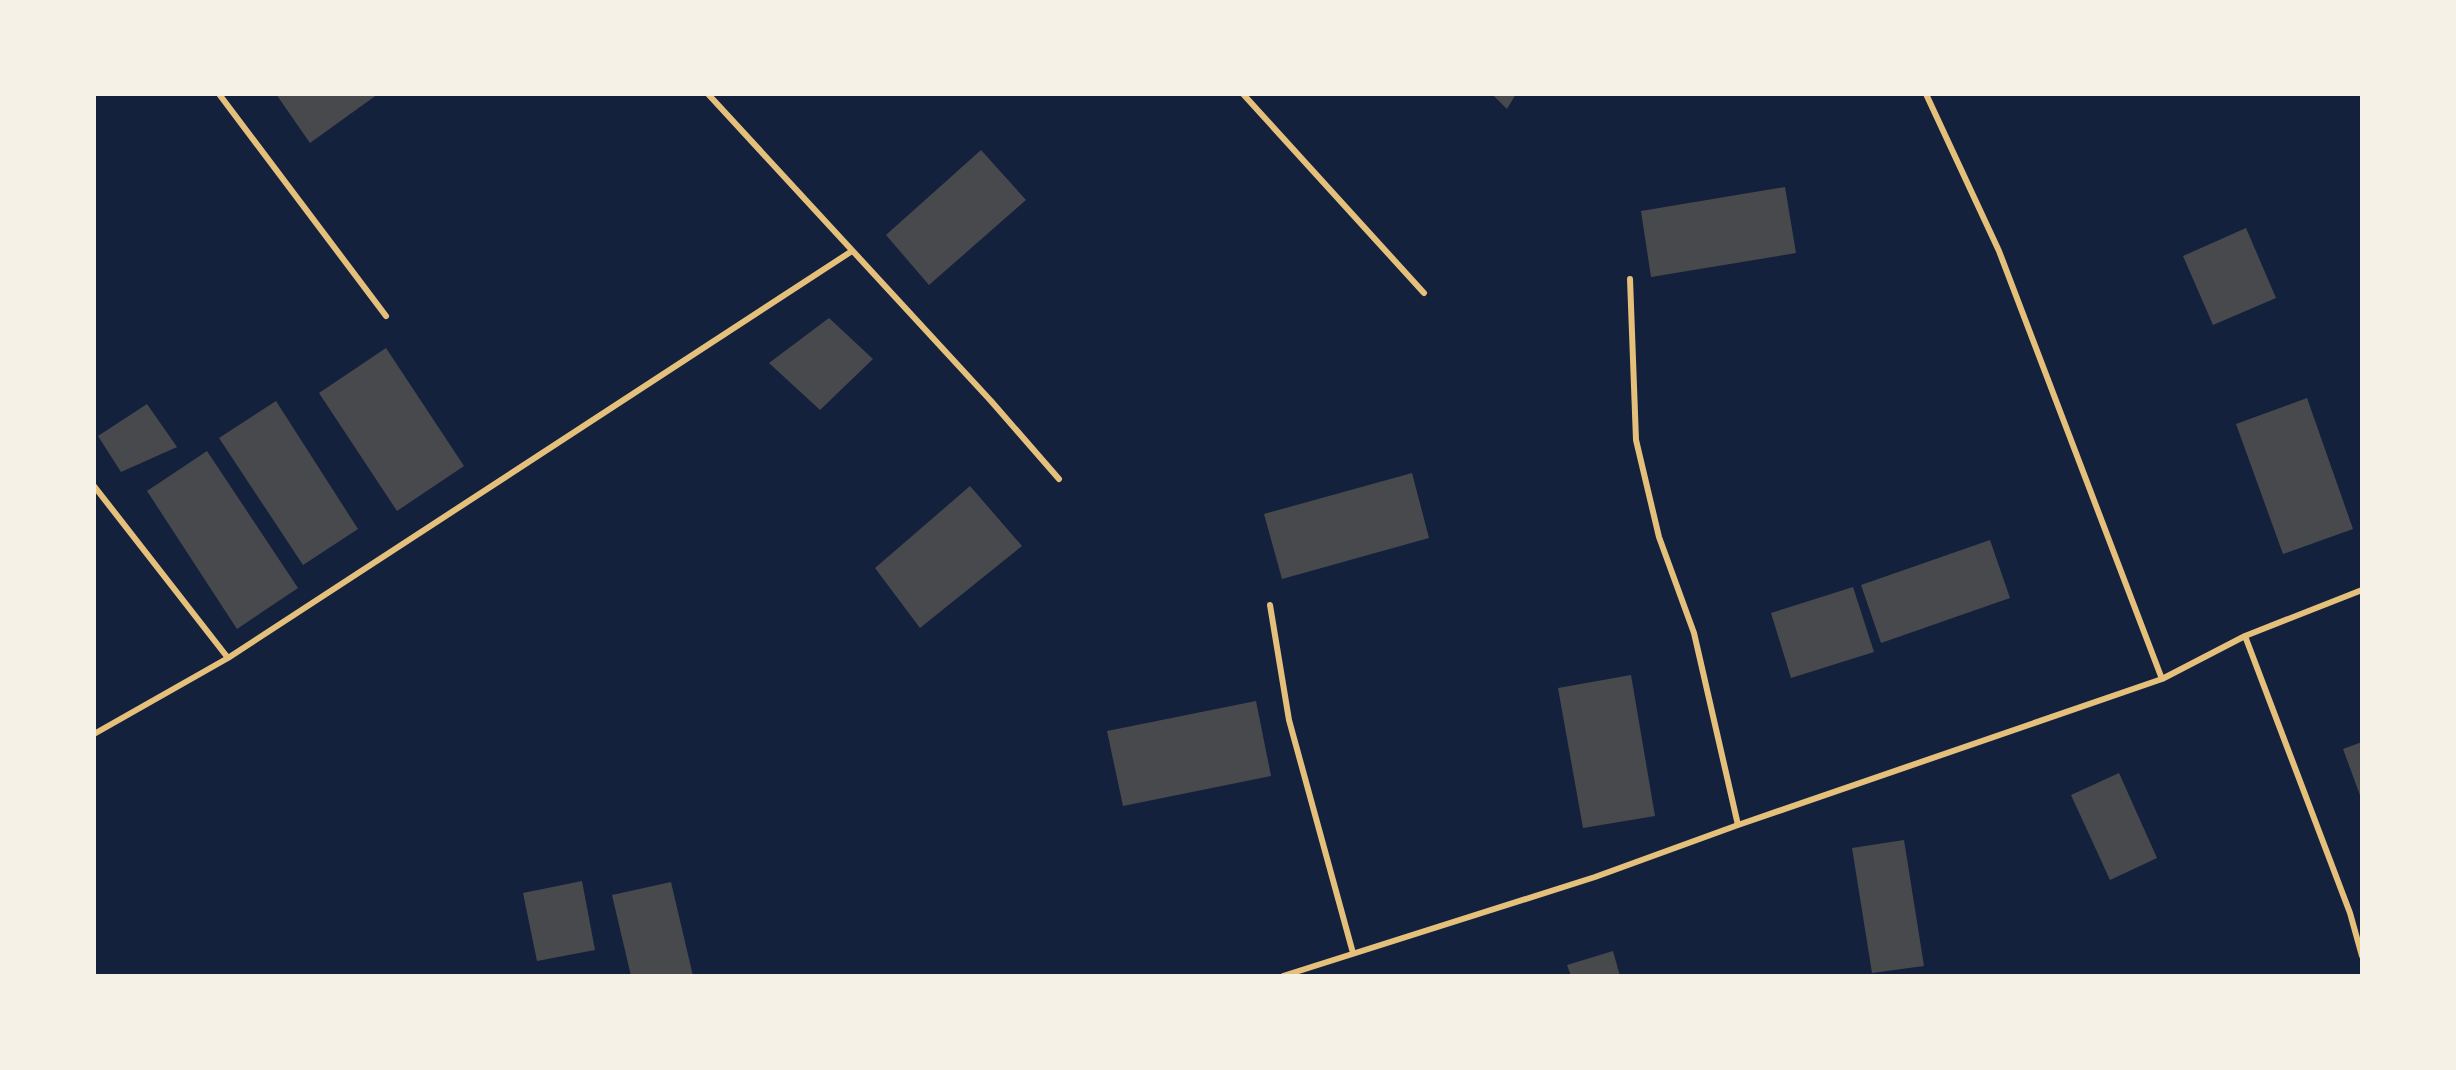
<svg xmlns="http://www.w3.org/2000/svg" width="2456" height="1070" font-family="Signika,sans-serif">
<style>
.building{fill:#48494c}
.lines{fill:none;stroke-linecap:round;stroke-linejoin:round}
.minor{stroke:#e5c07b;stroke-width:6}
</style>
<rect width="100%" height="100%" fill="#14213d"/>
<path class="building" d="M 276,94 L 378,94 L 310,143 Z
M 1492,94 L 1516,94 L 1507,109 Z
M 981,150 L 1026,200 L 929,285 L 886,235 Z
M 1785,187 L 1796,253 L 1651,277 L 1641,211 Z
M 2246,228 L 2276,298 L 2213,325 L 2183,256 Z
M 829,318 L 873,359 L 820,410 L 769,363 Z
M 386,348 L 464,466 L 397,511 L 319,393 Z
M 2307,398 L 2353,529 L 2283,554 L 2236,424 Z
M 276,401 L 358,529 L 303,565 L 219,438 Z
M 147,404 L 177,447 L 121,472 L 98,436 Z
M 207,451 L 298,588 L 237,629 L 147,491 Z
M 1412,473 L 1429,538 L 1282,579 L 1264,514 Z
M 970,486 L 1022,546 L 920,628 L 875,568 Z
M 1990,540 L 2010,598 L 1881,643 L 1861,585 Z
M 1853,587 L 1874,652 L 1791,678 L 1771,613 Z
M 1631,675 L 1655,816 L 1583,828 L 1558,688 Z
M 1256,701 L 1271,776 L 1123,806 L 1107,731 Z
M 2362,742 L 2362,798 L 2361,798 L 2343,749 Z
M 2119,773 L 2157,858 L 2110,880 L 2071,795 Z
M 1904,840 L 1924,966 L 1872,973 L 1852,848 Z
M 582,881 L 595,950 L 537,961 L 523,893 Z
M 671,882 L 693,976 L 631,976 L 612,895 Z
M 1613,951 L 1620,976 L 1571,976 L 1567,965 Z"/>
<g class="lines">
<path class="minor" d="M 219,94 L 386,316
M 708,94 L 991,401 L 1059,479
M 1243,94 L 1424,293
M 1926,94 L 1999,251 L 2162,679
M 1630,279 L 1636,440 L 1659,537 L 1694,633 L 1738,825
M 94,486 L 228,658
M 1270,605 L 1289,720 L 1353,953
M 2245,636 L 2350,913 L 2362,956
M 94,734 L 228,658 L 852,251
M 1283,976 L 1595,877 L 1738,825 L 2162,679 L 2245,636 L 2362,590"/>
</g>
<rect width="2456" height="1070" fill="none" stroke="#f6f1e7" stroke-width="192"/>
</svg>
